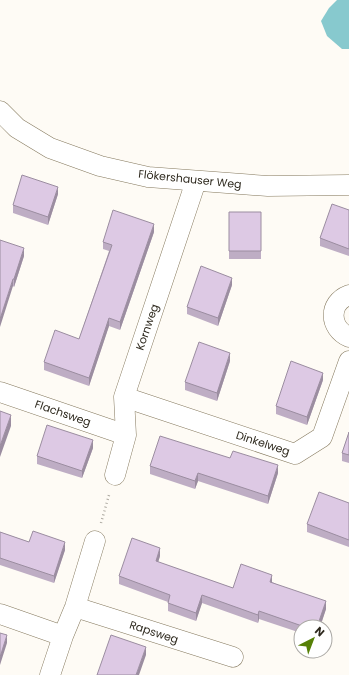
<svg xmlns="http://www.w3.org/2000/svg" width="349" height="675" font-family="Poppins,sans-serif">
<style>
.water{fill:#87c9ce}
.lines{fill:none;stroke-linecap:round;stroke-linejoin:round}
.minor-casing{stroke:#85795e;stroke-width:21}
.path{stroke:#ada9a1;stroke-width:2.5;stroke-dasharray:1 3;stroke-linecap:butt}
.minor{stroke:#fff;stroke-width:20}
.wall{fill:#beadc4}
.shaded-wall{fill:#9b8da0}
.building{fill:#ddc9e4;stroke:#9b8da0}
.labels{text-anchor:middle;dominant-baseline:central;stroke-width:3;stroke-linejoin:round;paint-order:stroke}
.street-label{font-size:11px;fill:#2e291e;stroke:#fff}
</style>
<rect width="100%" height="100%" fill="#fefbf5"/>
<path class="water" d="M 337,0 L 349,0 L 349,49 L 342,49 L 327,36 L 321,21 L 329,8 Z"/>
<g class="lines">
<defs>
<path id="minor" d="M 0,111 L 17,128 L 50,148 L 100,166 L 148,177 L 268,186 L 349,185
M 349,295 C 328,303 329,328 349,337
M 0,392 L 126,435
M 124,397 L 295,454 L 322,437 L 349,361
M 115,475 L 126,435 L 124,397 L 196,181
M 75,607 L 233,657
M 0,614 L 63,636
M 50,675 L 63,636 L 75,607 L 95,541"/>
</defs>
<use href="#minor" class="minor-casing"/>
<path class="path" d="M 101,523 L 109,495"/>
<use href="#minor" class="minor"/>
</g>
<path class="wall" d="M 58,194 L 48,225 L 13,213 L 13,205 Z
M 349,210 L 349,256 L 320,246 L 320,238 Z
M 229,212 L 261,212 L 261,259 L 229,259 Z
M 154,232 L 120,330 L 109,326 L 89,386 L 44,370 L 44,362 L 79,339 L 109,251 L 103,249 L 103,242 Z
M 0,240 L 24,256 L 14,287 L 13,286 Z
M 232,285 L 218,326 L 187,314 L 187,307 Z
M 230,361 L 217,401 L 185,390 L 185,382 Z
M 323,380 L 307,425 L 276,414 L 276,406 Z
M 349,432 L 349,463 L 342,461 L 342,453 Z
M 93,448 L 82,478 L 37,464 L 37,456 Z
M 230,458 L 278,473 L 268,504 L 198,481 L 195,489 L 150,474 L 150,466 Z
M 349,503 L 349,547 L 307,532 L 307,524 Z
M 0,532 L 29,542 L 65,550 L 54,583 L 0,565 Z
M 160,556 L 158,562 L 233,588 L 272,582 L 326,609 L 320,627 L 301,627 L 301,633 L 259,619 L 258,623 L 202,603 L 196,621 L 168,611 L 168,602 L 119,584 L 119,576 Z"/>
<path class="shaded-wall" d="M 58,187 L 58,194 L 48,225 L 48,217 Z
M 154,224 L 154,232 L 120,330 L 120,322 Z
M 24,248 L 24,256 L 14,287 L 14,279 Z
M 232,278 L 232,285 L 218,326 L 218,318 Z
M 13,279 L 13,286 L 0,327 L 0,319 Z
M 109,318 L 109,326 L 89,386 L 89,378 Z
M 230,353 L 230,361 L 217,401 L 217,393 Z
M 323,373 L 323,380 L 307,425 L 307,417 Z
M 11,415 L 11,426 L 0,457 L 0,446 Z
M 93,440 L 93,448 L 82,478 L 82,471 Z
M 278,465 L 278,473 L 268,504 L 268,496 Z
M 198,473 L 198,481 L 195,489 L 195,481 Z
M 65,542 L 65,550 L 54,583 L 54,576 Z
M 160,548 L 160,556 L 156,569 L 156,561 Z
M 272,575 L 272,583 L 270,582 Z
M 202,595 L 202,603 L 196,621 L 196,613 Z
M 326,601 L 326,609 L 320,627 L 317,627 Z
M 259,611 L 259,619 L 258,623 L 258,615 Z
M 7,635 L 7,643 L 0,665 L 0,657 Z
M 146,647 L 146,655 L 139,675 L 136,675 Z"/>
<path class="building" d="M 22,175 L 58,187 L 48,217 L 13,205 Z
M 332,204 L 349,210 L 349,249 L 320,238 Z
M 113,210 L 154,224 L 120,322 L 109,318 L 89,378 L 44,362 L 55,330 L 79,339 L 112,245 L 103,242 Z
M 229,212 L 261,212 L 261,251 L 229,251 Z
M 0,240 L 24,248 L 14,279 L 13,279 L 0,319 Z
M 201,266 L 232,278 L 218,318 L 187,307 Z
M 199,342 L 230,353 L 217,393 L 185,382 Z
M 291,361 L 323,373 L 307,417 L 276,406 Z
M 0,411 L 11,415 L 0,446 Z
M 47,425 L 93,440 L 82,471 L 37,456 Z
M 349,432 L 349,455 L 342,453 Z
M 160,436 L 230,458 L 233,451 L 278,465 L 268,496 L 198,473 L 195,481 L 150,466 Z
M 319,492 L 349,503 L 349,540 L 307,524 Z
M 33,531 L 65,542 L 54,576 L 0,558 L 0,532 L 29,542 Z
M 132,538 L 160,548 L 156,561 L 233,588 L 241,564 L 272,575 L 270,582 L 326,601 L 317,627 L 305,627 L 259,611 L 258,615 L 202,595 L 196,613 L 168,603 L 170,595 L 119,576 Z
M 0,633 L 7,635 L 0,657 Z
M 111,635 L 146,647 L 136,675 L 97,675 Z"/>
<g class="labels">
<g class="street-label">
<text transform="translate(190 179) rotate(6)">Flökershauser Weg</text>
<text transform="translate(147 327) rotate(-71)">Kornweg</text>
<text transform="translate(63 413) rotate(19)">Flachsweg</text>
<text transform="translate(263 443) rotate(18)">Dinkelweg</text>
<text transform="translate(154 632) rotate(18)">Rapsweg</text>
</g>
</g>
<g transform="translate(313 639) rotate(42)"><circle r="19" fill="#ffffff" stroke="#aba9a5"/>
<path d="M0-3L7 15L0 10L-7 15Z" fill="#568006"/>
<text y="-6" font-size="11" font-weight="bold" text-anchor="middle" fill="#2e291e">N</text>
</g>
</svg>
